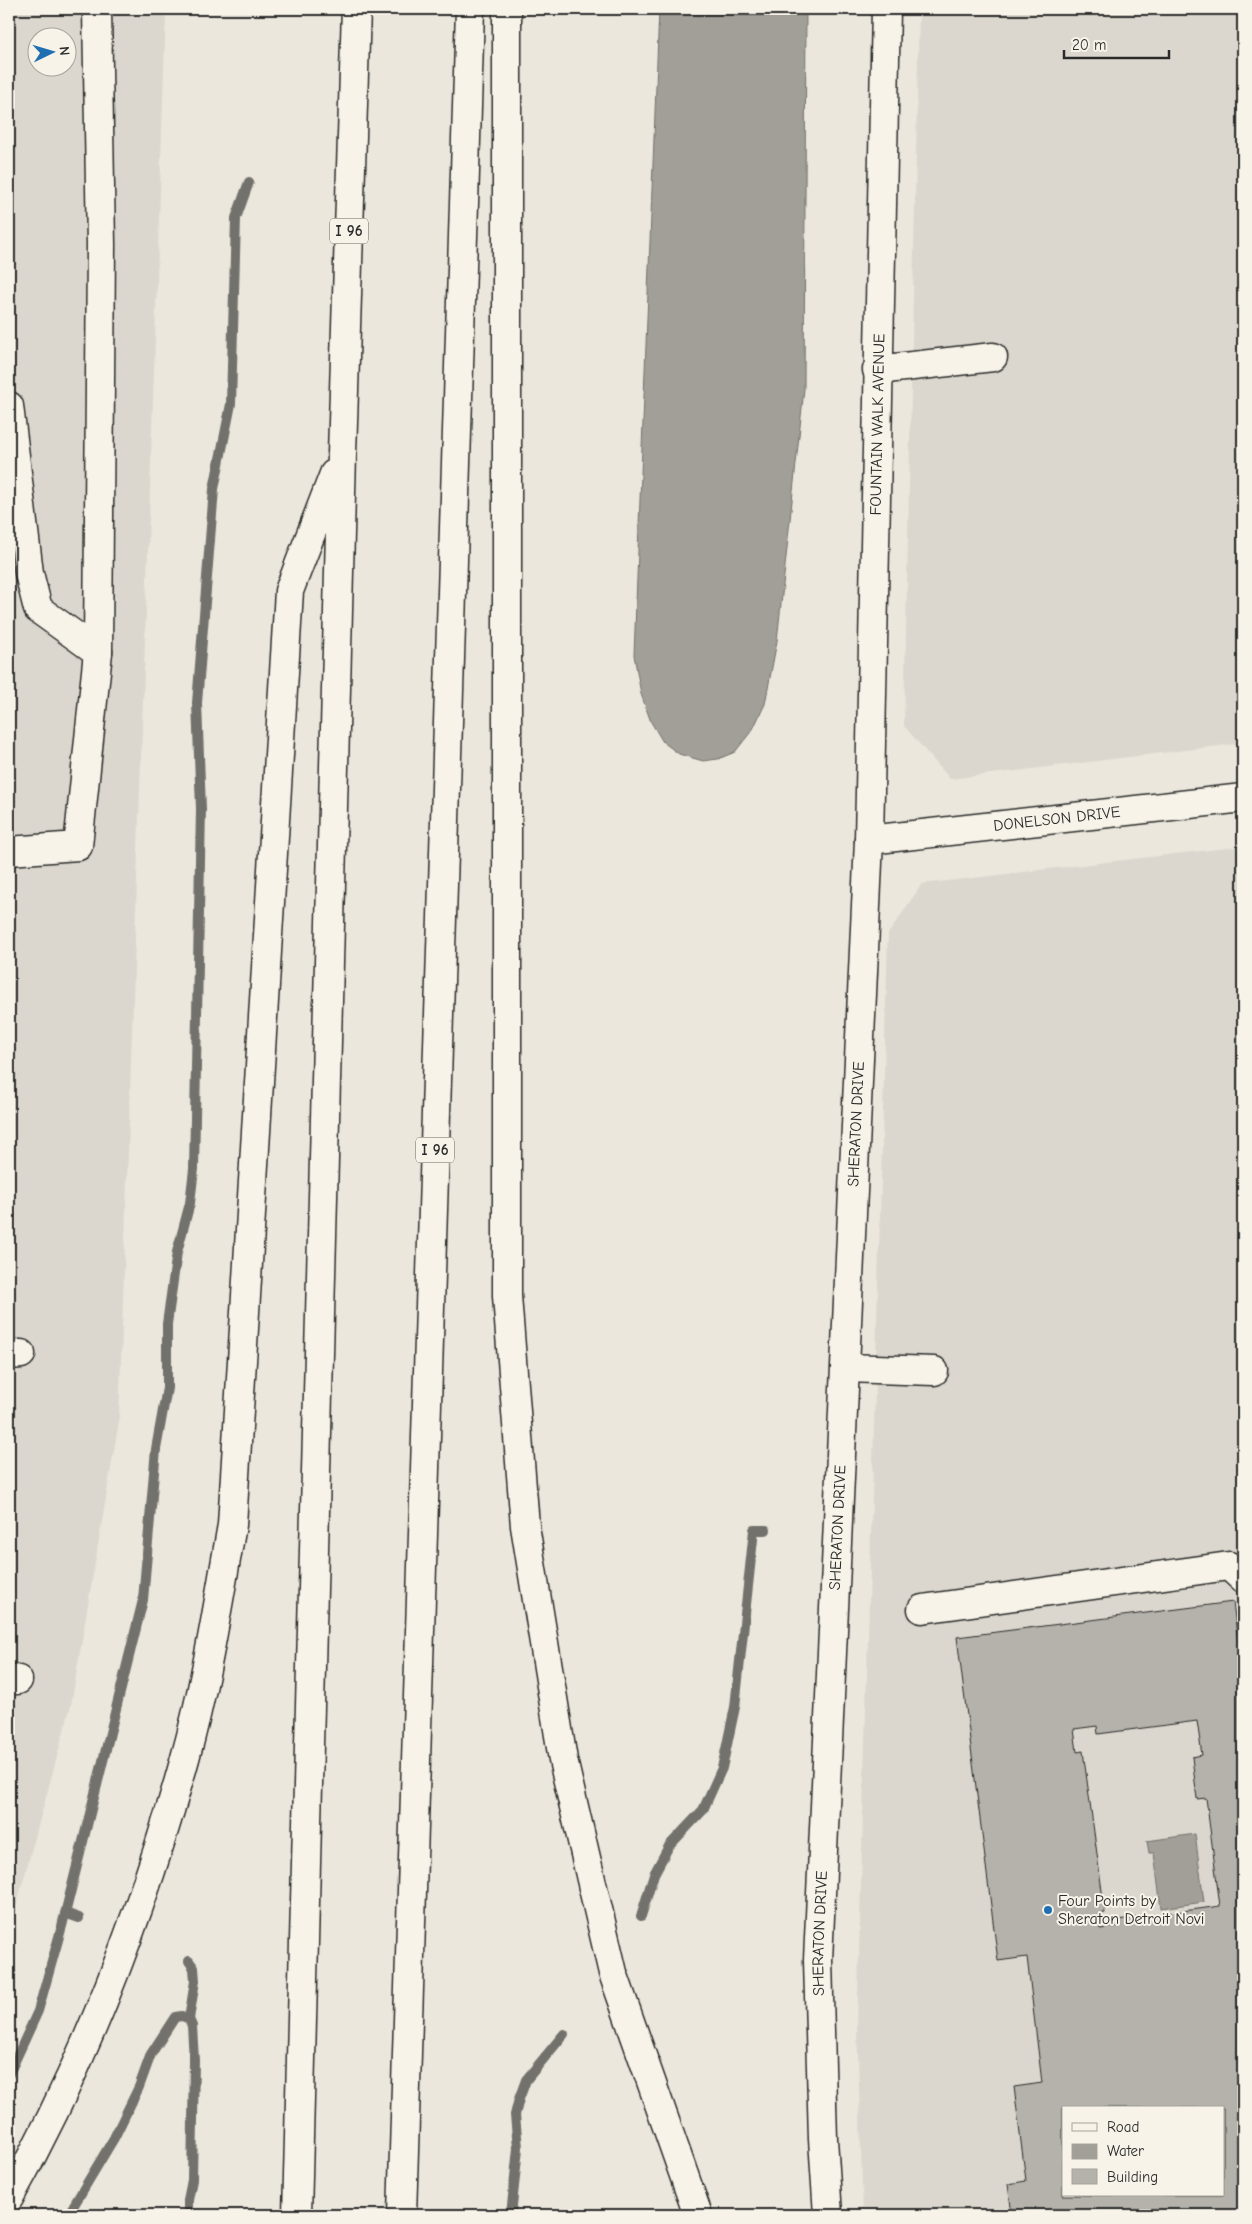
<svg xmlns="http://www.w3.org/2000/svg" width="1252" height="2224" font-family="'Comic Neue',sans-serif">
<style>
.built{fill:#dbd7ce;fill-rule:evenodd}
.water{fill:#a29f98;stroke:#72716c}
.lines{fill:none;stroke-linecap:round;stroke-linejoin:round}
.stream{stroke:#72716c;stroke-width:10}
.building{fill:#b5b2ab;stroke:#2b2b2b;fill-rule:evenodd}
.minor-casing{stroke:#2b2b2b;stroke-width:31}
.highway-casing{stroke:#2b2b2b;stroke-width:31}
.minor{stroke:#f7f3e8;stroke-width:28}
.highway{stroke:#f7f3e8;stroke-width:28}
.poi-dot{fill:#1f6fb2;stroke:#f7f3e8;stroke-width:2}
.labels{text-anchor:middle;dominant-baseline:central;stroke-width:4;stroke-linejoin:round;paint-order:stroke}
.shield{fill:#f7f3e8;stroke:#686764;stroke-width:1}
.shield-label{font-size:15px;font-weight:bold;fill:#2b2b2b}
.street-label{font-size:16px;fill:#2b2b2b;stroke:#f7f3e8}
.poi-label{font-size:16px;fill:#2b2b2b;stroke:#f7f3e8;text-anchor:start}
</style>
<rect width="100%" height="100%" fill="#ebe7dd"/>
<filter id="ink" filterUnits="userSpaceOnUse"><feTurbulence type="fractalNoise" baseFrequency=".02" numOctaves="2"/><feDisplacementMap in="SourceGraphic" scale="10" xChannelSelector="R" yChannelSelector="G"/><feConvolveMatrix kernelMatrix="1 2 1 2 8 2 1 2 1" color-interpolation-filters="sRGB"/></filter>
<g filter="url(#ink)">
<path class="built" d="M 9,9 L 166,9 L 119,1421 L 71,1705 L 9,1933 ZM 38,38 L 68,38 L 68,68 L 38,68 Z
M 919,9 L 1243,9 L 1243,743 L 950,779 L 904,726 Z
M 1243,846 L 1243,2215 L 863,2215 L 857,2025 L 888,934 L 922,884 ZM 1063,2108 L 1223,2108 L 1223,2195 L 1063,2195 Z"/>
<path class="water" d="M 659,9 L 806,9 L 804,389 L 777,641 L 765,704 L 753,729 L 735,752 L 718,759 L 703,761 L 679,754 L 663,742 L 651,722 L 641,694 L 634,655 Z
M 1195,1834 L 1204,1902 L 1161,1908 L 1154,1853 L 1149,1853 L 1147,1841 Z"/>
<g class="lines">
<path class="stream" d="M 65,1913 L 79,1918
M 641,1916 L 654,1874 L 669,1846 L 703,1810 L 722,1768 L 735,1707 L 754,1530 L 766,1530
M 9,2074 L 38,2011 L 62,1926 L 143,1600 L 156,1449 L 167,1388 L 167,1324 L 177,1252 L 190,1203 L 194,1169 L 201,809 L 197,703 L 214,489 L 231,404 L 236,218 L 249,182
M 68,2215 L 114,2138 L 139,2087 L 151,2054 L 175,2017 L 182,2016 L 189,2019
M 188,2215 L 188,2200 L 192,2180 L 194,2060 L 192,2026 L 189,2019 L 195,1981 L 194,1968 L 189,1961
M 511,2215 L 518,2148 L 515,2115 L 519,2099 L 526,2080 L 564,2034"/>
</g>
<path class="building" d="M 1233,1602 L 1243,1683 L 1243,2215 L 1012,2215 L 1008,2184 L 1026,2181 L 1014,2087 L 1042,2083 L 1027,1957 L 998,1961 L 957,1637 ZM 1197,1721 L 1202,1755 L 1192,1757 L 1197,1799 L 1206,1798 L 1220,1906 L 1118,1920 L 1120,1926 L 1100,1929 L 1099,1914 L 1105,1913 L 1083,1751 L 1077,1752 L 1074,1729 L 1097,1726 L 1098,1734 ZM 1063,2108 L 1223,2108 L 1223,2195 L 1063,2195 Z"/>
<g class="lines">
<defs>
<g id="minor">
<path d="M 877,370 L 993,357"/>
<path d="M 9,406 L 29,573 L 38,609 L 98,652"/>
<path id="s1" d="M 869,840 L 1243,798"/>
<path d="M 9,851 L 78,846 L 98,652 L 101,245 L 97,9"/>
<path d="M 9,1355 L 21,1354"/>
<path d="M 846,1368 L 934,1371"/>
<path d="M 922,1609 L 1229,1566 L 1243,1579"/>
<path d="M 9,1678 L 18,1680"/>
<path id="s2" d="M 828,2215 L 823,2139 L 818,1960 L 869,840 L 886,9"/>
</g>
<path id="highway" d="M 507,9 L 507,1296 L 525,1526 L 563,1760 L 613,1973 L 698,2215
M 9,2198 C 86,2061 142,1913 184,1762 C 206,1684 218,1604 232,1525 L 289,591 L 334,474
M 297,2215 L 342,454 L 356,9
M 402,2215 L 470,9"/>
</defs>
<use href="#minor" class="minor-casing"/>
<use href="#highway" class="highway-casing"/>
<use href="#minor" class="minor"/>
<use href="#highway" class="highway"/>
</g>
</g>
<circle class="poi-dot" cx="1048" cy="1910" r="5"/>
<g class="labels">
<g class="shield">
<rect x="330" y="218.5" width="38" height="25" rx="4"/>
<rect x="416" y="1137.5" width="38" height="25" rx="4"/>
</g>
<g class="shield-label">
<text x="349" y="231">I 96</text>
<text x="435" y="1150">I 96</text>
</g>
<g class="street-label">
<text stroke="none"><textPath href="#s2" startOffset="1792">FOUNTAIN WALK AVENUE</textPath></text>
<text stroke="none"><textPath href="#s1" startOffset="189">DONELSON DRIVE</textPath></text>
<text stroke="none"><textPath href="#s2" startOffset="1092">SHERATON DRIVE</textPath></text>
<text stroke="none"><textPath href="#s2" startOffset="688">SHERATON DRIVE</textPath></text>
<text stroke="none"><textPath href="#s2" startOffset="282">SHERATON DRIVE</textPath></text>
</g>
<g class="poi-label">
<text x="1058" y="1901">Four Points by<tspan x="1058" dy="18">Sheraton Detroit Novi</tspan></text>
</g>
</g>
<rect width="1252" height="2224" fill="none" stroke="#f7f3e8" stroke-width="30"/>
<rect x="15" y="15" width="1222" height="2194" fill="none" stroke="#2b2b2b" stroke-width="2" filter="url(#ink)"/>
<rect x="1062" y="2106" width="162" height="90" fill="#f7f3e8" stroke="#a5a39c"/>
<rect x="1072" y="2123" width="25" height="8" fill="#f7f3e8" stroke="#a5a39c"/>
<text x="1107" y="2132" font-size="15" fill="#2b2b2b">Road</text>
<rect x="1072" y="2144" width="25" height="15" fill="#a29f98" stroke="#a5a39c"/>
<text x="1107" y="2156" font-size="15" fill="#2b2b2b">Water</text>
<rect x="1072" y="2169" width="25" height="15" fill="#b5b2ab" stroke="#a5a39c"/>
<text x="1107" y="2182" font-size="15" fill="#2b2b2b">Building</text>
<g transform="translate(52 52) rotate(85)"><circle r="24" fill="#f7f3e8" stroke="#a5a39c"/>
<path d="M0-4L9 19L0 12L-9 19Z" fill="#1f6fb2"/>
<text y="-8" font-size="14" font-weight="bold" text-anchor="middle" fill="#2b2b2b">N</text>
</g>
<path d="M1064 50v8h105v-8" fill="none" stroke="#2b2b2b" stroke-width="2.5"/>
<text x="1072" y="50" font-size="15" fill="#2b2b2b" stroke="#f7f3e8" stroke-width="4" paint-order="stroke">20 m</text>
</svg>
